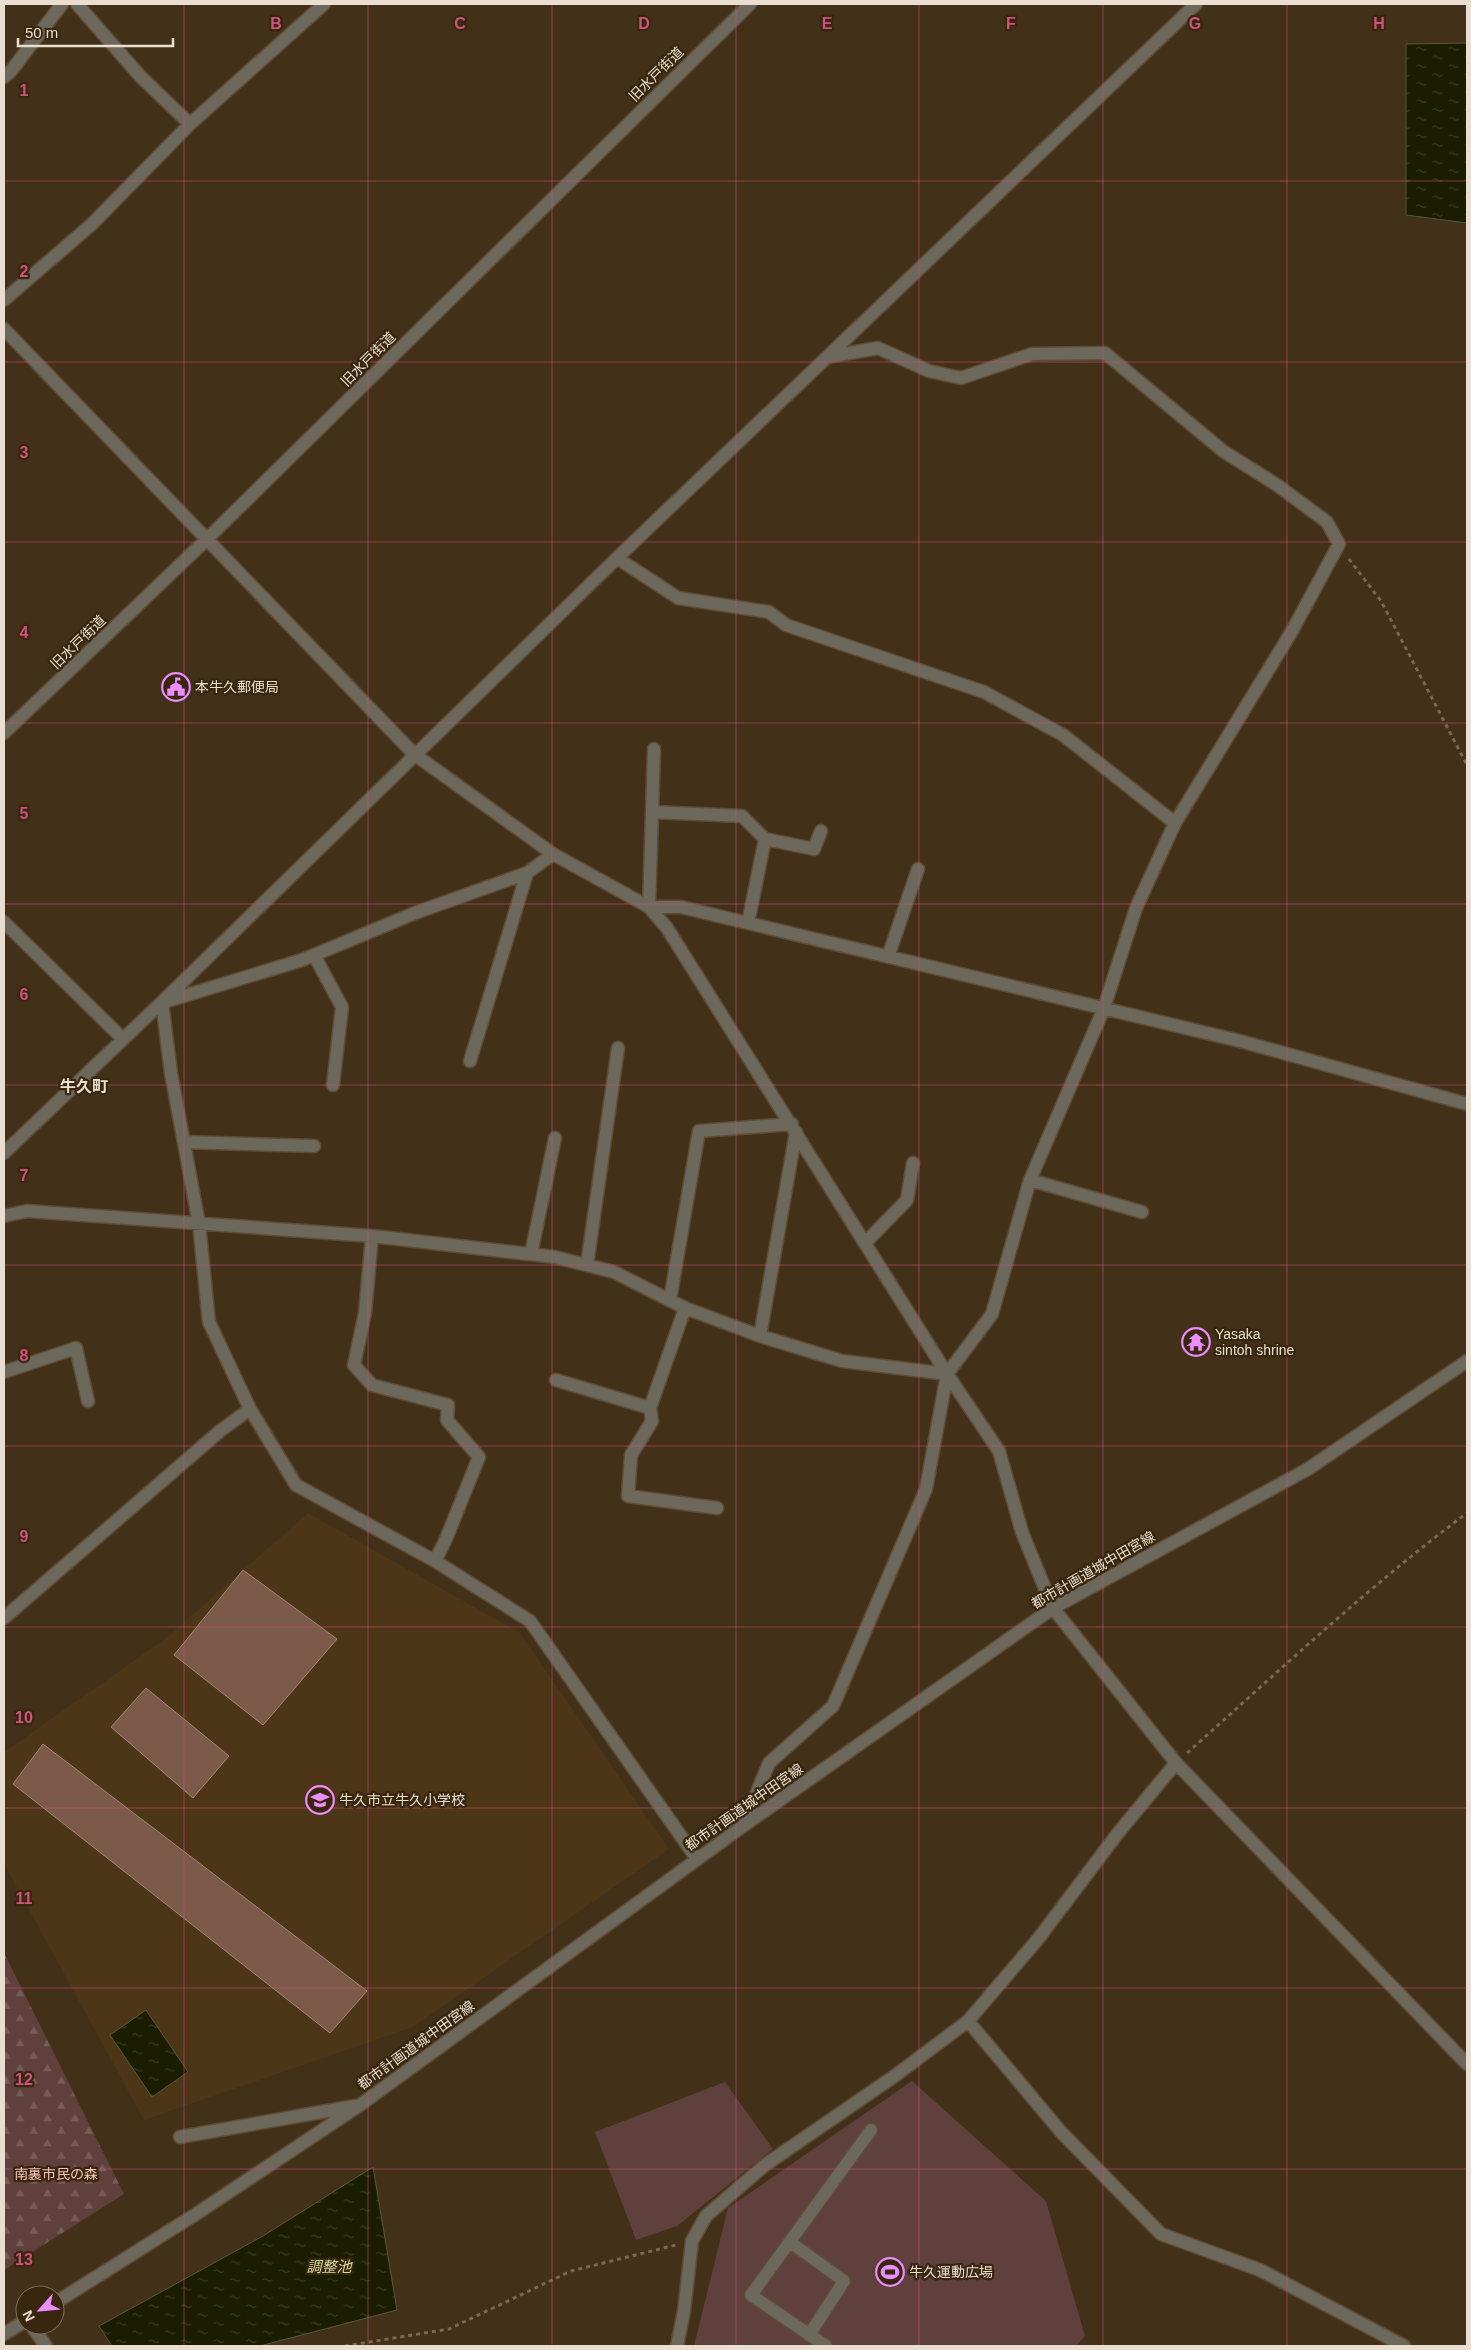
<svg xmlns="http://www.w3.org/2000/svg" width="1471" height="2350" font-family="Helvetica,'Noto Sans JP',sans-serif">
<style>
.built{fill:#4d3617}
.grass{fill:#5f403c}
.forest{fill:url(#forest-firs)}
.water{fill:url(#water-ripples);stroke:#58573e}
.building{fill:#7b5a49;stroke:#a68676}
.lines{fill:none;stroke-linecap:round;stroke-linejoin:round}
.minor-casing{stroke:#5e4c35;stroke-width:15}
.path{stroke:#796853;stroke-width:3;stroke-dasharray:4 4;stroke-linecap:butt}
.minor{stroke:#6c685b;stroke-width:12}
.grid{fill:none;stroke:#ce537e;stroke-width:1;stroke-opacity:0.55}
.labels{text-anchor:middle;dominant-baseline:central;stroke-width:4.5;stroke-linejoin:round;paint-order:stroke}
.street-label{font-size:14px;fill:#eaded0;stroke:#38260e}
.poi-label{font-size:14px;fill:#eaded0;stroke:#38260e;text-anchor:start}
.park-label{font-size:14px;fill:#fcc4bc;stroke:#38260e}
.water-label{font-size:15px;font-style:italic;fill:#d4dd9f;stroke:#38260e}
.quarter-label{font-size:16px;font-weight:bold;fill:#eaded0;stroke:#38260e}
.grid-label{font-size:16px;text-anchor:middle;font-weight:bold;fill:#ce537e;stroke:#38260e;stroke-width:4.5;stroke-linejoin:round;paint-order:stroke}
</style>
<defs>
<pattern id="forest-firs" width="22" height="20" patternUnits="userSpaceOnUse" patternTransform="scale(1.25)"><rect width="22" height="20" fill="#5f403c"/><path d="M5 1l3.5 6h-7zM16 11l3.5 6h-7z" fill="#765b57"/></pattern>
<pattern id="water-ripples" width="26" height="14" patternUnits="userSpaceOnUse" patternTransform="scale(1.25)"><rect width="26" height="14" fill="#1a1d00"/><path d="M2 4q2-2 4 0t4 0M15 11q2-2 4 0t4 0" fill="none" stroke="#3b3d24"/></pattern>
</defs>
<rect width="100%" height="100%" fill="#433018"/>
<path class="built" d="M 308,1513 L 520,1633 L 669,1849 L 413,2027 L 144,2120 L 4,1864 L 4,1752 L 165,1639 Z"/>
<path class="grass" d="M 912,2081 L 1046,2201 L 1085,2336 L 1076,2346 L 694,2346 L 728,2208 Z
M 725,2082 L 773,2149 L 677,2226 L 636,2240 L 595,2132 Z"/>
<path class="forest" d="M 4,1953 L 124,2194 L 4,2270 Z"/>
<path class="water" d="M 1467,43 L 1467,223 L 1406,215 L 1406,44 Z
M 146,2010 L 188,2072 L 152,2097 L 110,2035 Z
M 373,2167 L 397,2310 L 260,2346 L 112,2346 L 99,2326 L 263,2236 Z"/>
<path class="building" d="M 243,1570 L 337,1639 L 263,1725 L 174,1655 Z
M 146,1688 L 229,1756 L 193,1798 L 111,1727 Z
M 43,1744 L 367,1991 L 330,2033 L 13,1784 Z"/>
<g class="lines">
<defs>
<path id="minor" d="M 77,4 L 140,76 L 190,124
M 4,77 L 11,71 L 62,4
M 4,300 L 92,224 L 190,124 L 324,4
M 4,329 L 414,754 L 553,854 L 649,907 L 667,928 L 947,1374 L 999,1451 L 1022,1532 L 1053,1608 L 1176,1763 L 1467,2064
M 617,558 L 678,598 L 769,612 L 786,625 L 984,692 L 1063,735 L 1175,823
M 4,733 L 206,540 L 750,4
M 652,812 L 742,816 L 765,839 L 814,849 L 821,831
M 649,907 L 681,907 L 1240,1041 L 1467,1104
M 649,907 L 654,749
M 4,922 L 123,1039
M 748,923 L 765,839
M 314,955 L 342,1007 L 333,1085
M 888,957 L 918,869
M 162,1002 L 171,1073 L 199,1224 L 209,1322 L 250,1409 L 296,1485 L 435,1561 L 530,1621 L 697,1859
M 164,1002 L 302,960 L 415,913 L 527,873 L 553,854
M 470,1061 L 527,873
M 184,1142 L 314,1146
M 4,1153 L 162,1002 L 617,558 L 1196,4
M 1030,1180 L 1142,1212
M 4,1216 L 27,1211 L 372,1236 L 555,1257 L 614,1272 L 685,1308 L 760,1336 L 842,1361 L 947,1374
M 372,1236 L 365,1313 L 354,1365 L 372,1385 L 448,1405 L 447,1420 L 479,1457 L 446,1539 L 435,1561
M 865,1243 L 907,1200 L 913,1163
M 531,1254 L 555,1138
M 587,1265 L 618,1048
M 670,1300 L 699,1131 L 792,1124
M 685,1308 L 650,1408 L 652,1421 L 631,1455 L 628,1496 L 717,1508
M 760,1336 L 796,1132
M 4,1372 L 76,1348 L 88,1401
M 556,1380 L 650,1408
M 4,1618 L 220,1431 L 250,1409
M 743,1826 L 769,1763 L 833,1706 L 926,1489 L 947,1374 L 992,1314 L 1030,1180 L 1104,1008 L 1136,908 L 1175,823 L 1292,631 L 1339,544 L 1327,522 L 1277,485 L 1223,451 L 1105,353 L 1032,354 L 961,378 L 929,371 L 878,348 L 827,357
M 968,2021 L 1061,2132 L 1161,2234 L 1260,2270 L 1404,2346
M 180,2137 L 355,2106
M 790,2242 L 844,2281 L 809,2335
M 55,2303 L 196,2214 L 360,2105 L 743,1826 L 1053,1608 L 1308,1469 L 1467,1361
M 31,2325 L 46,2346
M 4,2334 L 25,2321
M 677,2346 L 684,2311 L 692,2241 L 706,2216 L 765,2165 L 896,2075 L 968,2021 L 1038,1939 L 1118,1833 L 1176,1763
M 826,2346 L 751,2295 L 871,2130"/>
</defs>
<use href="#minor" class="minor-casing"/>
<path class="path" d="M 1349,559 L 1381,601 L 1467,765
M 1187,1753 C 1279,1671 1369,1586 1467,1513
M 345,2346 L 449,2329 L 571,2271 L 676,2245"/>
<use href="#minor" class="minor"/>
</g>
<path class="grid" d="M 184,4 L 184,2346M 368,4 L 368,2346M 552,4 L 552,2346M 736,4 L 736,2346M 919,4 L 919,2346M 1103,4 L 1103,2346M 1287,4 L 1287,2346M 4,181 L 1467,181M 4,362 L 1467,362M 4,542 L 1467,542M 4,723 L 1467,723M 4,904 L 1467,904M 4,1085 L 1467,1085M 4,1265 L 1467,1265M 4,1446 L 1467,1446M 4,1627 L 1467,1627M 4,1808 L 1467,1808M 4,1988 L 1467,1988M 4,2169 L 1467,2169"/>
<defs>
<symbol id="civic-ring" viewBox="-11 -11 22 22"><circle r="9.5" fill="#38260e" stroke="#eb8dfc" stroke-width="1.5"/><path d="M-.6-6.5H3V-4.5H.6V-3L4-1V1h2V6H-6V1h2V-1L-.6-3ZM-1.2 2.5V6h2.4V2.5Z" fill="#eb8dfc"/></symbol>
<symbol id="temple-ring" viewBox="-11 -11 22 22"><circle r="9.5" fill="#38260e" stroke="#eb8dfc" stroke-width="1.5"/><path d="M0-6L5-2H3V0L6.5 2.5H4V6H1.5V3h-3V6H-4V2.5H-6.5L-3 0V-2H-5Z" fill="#eb8dfc"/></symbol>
<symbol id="school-ring" viewBox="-11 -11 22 22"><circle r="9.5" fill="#38260e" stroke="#eb8dfc" stroke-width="1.5"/><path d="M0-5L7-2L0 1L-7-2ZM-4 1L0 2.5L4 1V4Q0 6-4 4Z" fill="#eb8dfc"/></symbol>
<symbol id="stadium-ring" viewBox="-11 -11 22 22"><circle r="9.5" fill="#38260e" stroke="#eb8dfc" stroke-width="1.5"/><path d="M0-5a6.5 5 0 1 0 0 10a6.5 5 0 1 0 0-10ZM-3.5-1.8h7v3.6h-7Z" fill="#eb8dfc"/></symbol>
</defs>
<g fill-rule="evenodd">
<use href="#civic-ring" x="160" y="671" width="32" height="32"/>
<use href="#temple-ring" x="1180" y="1326" width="32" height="32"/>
<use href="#school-ring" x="304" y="1784" width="32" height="32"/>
<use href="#stadium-ring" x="874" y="2256" width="32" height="32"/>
</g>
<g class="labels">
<g class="street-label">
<text transform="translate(656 74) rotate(-45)">旧水戸街道</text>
<text transform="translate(368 359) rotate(-45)">旧水戸街道</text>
<text transform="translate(78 642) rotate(-44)">旧水戸街道</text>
<text transform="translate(1093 1570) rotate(-30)">都市計画道城中田宮線</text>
<text transform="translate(744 1807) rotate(-35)">都市計画道城中田宮線</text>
<text transform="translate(416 2045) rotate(-36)">都市計画道城中田宮線</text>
</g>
<g class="poi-label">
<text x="195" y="687">本牛久郵便局</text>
<text x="1215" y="1334">Yasaka<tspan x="1215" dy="16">sintoh shrine</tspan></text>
<text x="339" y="1800">牛久市立牛久小学校</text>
<text x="909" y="2272">牛久運動広場</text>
</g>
<g class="park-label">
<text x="56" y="2174">南裏市民の森</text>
</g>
<g class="water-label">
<text x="329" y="2266">調整池</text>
</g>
<g class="quarter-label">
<text x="84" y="1086">牛久町</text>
</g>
</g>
<g class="grid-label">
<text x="276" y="29">B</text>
<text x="460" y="29">C</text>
<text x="644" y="29">D</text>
<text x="827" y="29">E</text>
<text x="1011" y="29">F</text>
<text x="1195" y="29">G</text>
<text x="1379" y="29">H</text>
<text x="24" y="96">1</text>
<text x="24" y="277">2</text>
<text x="24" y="458">3</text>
<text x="24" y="638">4</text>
<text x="24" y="819">5</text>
<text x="24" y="1000">6</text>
<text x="24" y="1181">7</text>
<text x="24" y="1361">8</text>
<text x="24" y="1542">9</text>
<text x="24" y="1723">10</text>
<text x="24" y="1904">11</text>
<text x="24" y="2085">12</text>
<text x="24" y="2265">13</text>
</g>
<rect width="1471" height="2350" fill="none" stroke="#eaded0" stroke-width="10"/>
<g transform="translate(40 2310) rotate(243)"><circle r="24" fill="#38260e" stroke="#7f705c"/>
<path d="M0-4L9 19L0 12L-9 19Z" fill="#eb8dfc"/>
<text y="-8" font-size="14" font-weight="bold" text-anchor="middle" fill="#eaded0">N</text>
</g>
<path d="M18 38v8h155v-8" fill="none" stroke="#eaded0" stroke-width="2.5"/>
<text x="25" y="38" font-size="15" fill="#eaded0" stroke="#38260e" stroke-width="4" paint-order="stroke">50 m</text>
</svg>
